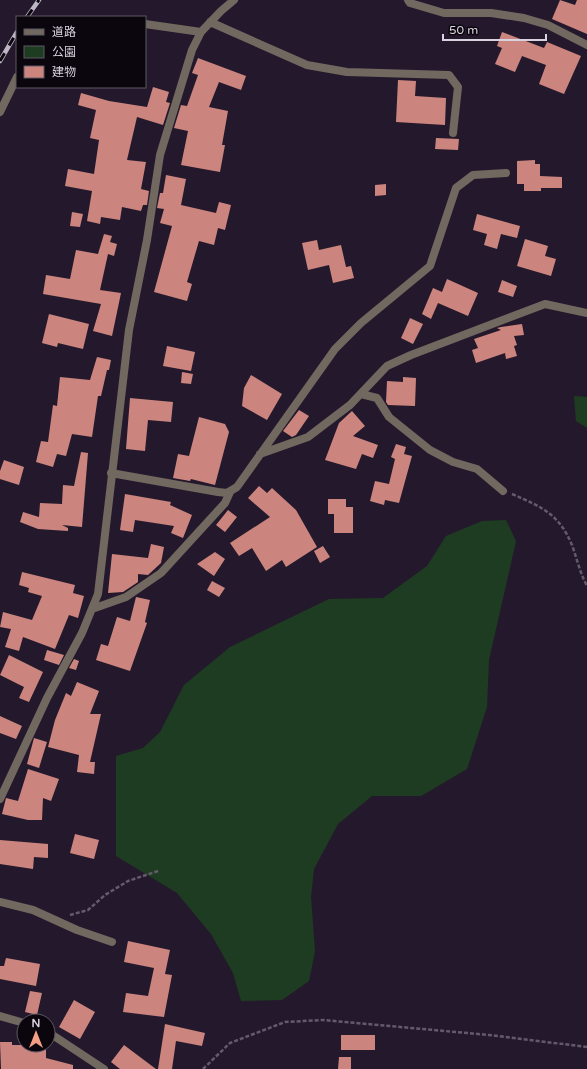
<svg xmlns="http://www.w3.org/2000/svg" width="587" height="1069" font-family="'Varela Round','Noto Sans JP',sans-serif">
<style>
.green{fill:#1e3c21}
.building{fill:#cc857e}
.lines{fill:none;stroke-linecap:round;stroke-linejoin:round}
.path{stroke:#645a6b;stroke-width:2.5;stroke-dasharray:4 2;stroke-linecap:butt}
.street{stroke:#71695f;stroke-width:8}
.rail-casing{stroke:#bdb6c4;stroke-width:4.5}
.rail{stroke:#0b060e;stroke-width:3;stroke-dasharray:9;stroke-linecap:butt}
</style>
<rect width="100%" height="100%" fill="#24192c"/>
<path class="green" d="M 574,396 L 587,397 L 587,428 L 576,421 Z
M 506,520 L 516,541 L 489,660 L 487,707 L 467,769 L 421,796 L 372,796 L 338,824 L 314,869 L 311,897 L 315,951 L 309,981 L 282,1000 L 241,1001 L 233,973 L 211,934 L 177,893 L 116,856 L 116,756 L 143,748 L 160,732 L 184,685 L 230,647 L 329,599 L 383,598 L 427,566 L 446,536 L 482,521 Z"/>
<path class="building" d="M 560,0 L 575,5 L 577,0 L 587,0 L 587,34 L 552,19 Z
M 502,32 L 544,48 L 547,42 L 581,56 L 564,94 L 539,84 L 546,65 L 522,56 L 515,72 L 495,64 L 502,48 L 497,46 Z
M 198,58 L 246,76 L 241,90 L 219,82 L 209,107 L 228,111 L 222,145 L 225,145 L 220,172 L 181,165 L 188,131 L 174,128 L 181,105 L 187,106 L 198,75 L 192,73 Z
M 398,80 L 416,81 L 415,96 L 446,98 L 445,125 L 396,122 Z
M 153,87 L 169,92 L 166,102 L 170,103 L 163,125 L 137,117 L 127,160 L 146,162 L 141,189 L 149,191 L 147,205 L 143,205 L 141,211 L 122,207 L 120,220 L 101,217 L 100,224 L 87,221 L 92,191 L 65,186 L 68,169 L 94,174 L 99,140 L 90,138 L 96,110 L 78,105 L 81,93 L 109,101 L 147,107 Z
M 436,138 L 459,139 L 458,150 L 435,149 Z
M 535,160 L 535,164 L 540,164 L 540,176 L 562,177 L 562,188 L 541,188 L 541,191 L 524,191 L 524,184 L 517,184 L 517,161 Z
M 166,175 L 186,179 L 181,205 L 216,213 L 219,202 L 231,205 L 225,230 L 218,228 L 214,245 L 199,241 L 187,282 L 192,284 L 187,301 L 154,292 L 172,226 L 160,223 L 164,209 L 157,208 L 160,193 L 163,193 Z
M 386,184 L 386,195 L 375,196 L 375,185 Z
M 72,212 L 83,214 L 80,227 L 70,226 Z
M 477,214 L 520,226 L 517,238 L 501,234 L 497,249 L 484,245 L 487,234 L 473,230 Z
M 104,234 L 112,236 L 110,242 L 117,244 L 114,256 L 108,254 L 100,290 L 121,293 L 112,336 L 93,331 L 101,304 L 43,294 L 46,275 L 70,279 L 76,250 L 98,254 Z
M 525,239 L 548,246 L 545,256 L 556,259 L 551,276 L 517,266 Z
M 317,240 L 319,250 L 341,245 L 346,267 L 351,266 L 354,278 L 333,283 L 329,265 L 308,270 L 302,243 Z
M 447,279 L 478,293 L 468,316 L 438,303 L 431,319 L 422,314 L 433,288 L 442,292 Z
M 502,280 L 517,286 L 513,297 L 498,292 Z
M 49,314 L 89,324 L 83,349 L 58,343 L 57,347 L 42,343 Z
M 410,318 L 423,324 L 413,344 L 401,338 Z
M 522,324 L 524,335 L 514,336 L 517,345 L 514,346 L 517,356 L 506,359 L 505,353 L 476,363 L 472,350 L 478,348 L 474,339 L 501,330 L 497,328 L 501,327 Z
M 167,346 L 195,352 L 191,371 L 163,366 Z
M 97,357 L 111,360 L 109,370 L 107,370 L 101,396 L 98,396 L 92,437 L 72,434 L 66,456 L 57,454 L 53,467 L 36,462 L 41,441 L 48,442 L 53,405 L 57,406 L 60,377 L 90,380 Z
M 182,372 L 193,374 L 191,384 L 181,383 Z
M 251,375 L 282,394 L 267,420 L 242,406 L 244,388 Z
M 403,377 L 416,378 L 415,406 L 388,405 L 386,402 L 387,381 L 403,382 Z
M 130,398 L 173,402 L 171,422 L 148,420 L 145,451 L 126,449 Z
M 299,410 L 309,416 L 296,435 L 292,437 L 283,431 Z
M 352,411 L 365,426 L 353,436 L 378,445 L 373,458 L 362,454 L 356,469 L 325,460 L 339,423 Z
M 199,417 L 225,424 L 229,432 L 215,485 L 191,479 L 190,481 L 173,478 L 178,454 L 189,456 Z
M 396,444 L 406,447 L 404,454 L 412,456 L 399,503 L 385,500 L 384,505 L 370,501 L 375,481 L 389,484 L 395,459 L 391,457 Z
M 81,452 L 88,453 L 82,527 L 62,525 L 68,528 L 68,531 L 38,529 L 20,522 L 23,512 L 39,517 L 40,503 L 62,504 L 63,485 L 74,486 Z
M 4,460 L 24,467 L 19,485 L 0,479 L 0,471 Z
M 259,486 L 267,493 L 272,488 L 296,510 L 317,547 L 286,567 L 282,560 L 266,571 L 252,548 L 239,556 L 230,543 L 270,517 L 248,498 Z
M 125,494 L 171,502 L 170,505 L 192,515 L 183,538 L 171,533 L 174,526 L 135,520 L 133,532 L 120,530 Z
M 328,499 L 346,499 L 346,507 L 353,507 L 353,533 L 334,533 L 334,514 L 328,514 Z
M 228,510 L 237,517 L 225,532 L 216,525 Z
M 151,544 L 164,547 L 161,563 L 148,575 L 138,574 L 138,582 L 123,592 L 108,593 L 112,554 L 148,558 Z
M 323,546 L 330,557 L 320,563 L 314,551 Z
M 215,552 L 225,559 L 214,576 L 197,564 Z
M 22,572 L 75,585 L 73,593 L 84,596 L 78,618 L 69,615 L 55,649 L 23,637 L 19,651 L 5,647 L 11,629 L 0,627 L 3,612 L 32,620 L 42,596 L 28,592 L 29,588 L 19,585 Z
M 212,581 L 225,588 L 219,597 L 207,590 Z
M 136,597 L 150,600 L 145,622 L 147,623 L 130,671 L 96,660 L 101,644 L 108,646 L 117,617 L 130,621 Z
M 47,650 L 64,655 L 59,665 L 44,660 Z
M 9,655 L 43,672 L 29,702 L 19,698 L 24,687 L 0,675 Z
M 74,659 L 79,661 L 76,670 L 69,668 Z
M 77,682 L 99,691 L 90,714 L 101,714 L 90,762 L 95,762 L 94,774 L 77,772 L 79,755 L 48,747 L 55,720 L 66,693 L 71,696 Z
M 0,716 L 22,726 L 16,739 L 0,733 Z
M 34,738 L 47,742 L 39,768 L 27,764 Z
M 28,769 L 59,779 L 51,801 L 43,798 L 42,820 L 28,820 L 2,814 L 6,798 L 18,801 Z
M 75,834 L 99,840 L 94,859 L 70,853 Z
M 0,840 L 48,844 L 48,858 L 34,857 L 33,869 L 0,864 Z
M 128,941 L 170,950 L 165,974 L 172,975 L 164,1017 L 123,1012 L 126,993 L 148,996 L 154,968 L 124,962 Z
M 6,958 L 40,964 L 36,986 L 0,979 L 0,966 L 4,966 Z
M 30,991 L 42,993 L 37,1015 L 25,1012 Z
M 74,1000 L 95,1012 L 80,1039 L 59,1027 Z
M 165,1024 L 205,1033 L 202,1046 L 176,1041 L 172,1069 L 158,1069 Z
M 341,1035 L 375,1035 L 375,1050 L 341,1050 Z
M 0,1042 L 12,1042 L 12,1045 L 46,1045 L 46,1058 L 73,1065 L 73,1069 L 1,1069 Z
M 124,1045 L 156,1069 L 120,1069 L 111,1062 Z
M 339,1057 L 351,1057 L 351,1069 L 338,1069 Z"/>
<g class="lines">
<path class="path" d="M 512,494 C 542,507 559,514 572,545 C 577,559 580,573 587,586
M 70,915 L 88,910 L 105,895 L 128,881 L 158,871
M 203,1069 L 230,1043 L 285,1022 L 323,1020 L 489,1035 L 587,1047"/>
<path class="street" d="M 408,0 L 410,3 L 444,13 L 491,13 L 524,18 L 548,25 L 587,45
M 210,22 L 307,65 L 347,72 L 449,75 L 458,87 L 453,133
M 145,24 L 201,32
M 0,112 L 17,77
M 361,394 L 377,398 L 389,417 L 430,450 L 453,462 L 477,469 L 503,491
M 260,454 L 308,437 L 350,405 L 387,366 L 411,355 L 545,304 L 587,313
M 111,473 L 218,492 L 227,493 L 237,487 L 335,349 L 361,323 L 430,266 L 456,188 L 473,175 L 506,173
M 92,609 L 126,597 L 161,573 L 225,503 L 230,492
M 0,799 L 47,698 L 82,633 L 98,594 L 129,330 L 147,240 L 160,155 L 192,50 L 201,32 L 221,11 L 234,0
M 0,902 L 33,910 L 77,930 L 112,942
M 0,1016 L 24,1023
M 48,1032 L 104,1069"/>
<defs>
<path id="rail" d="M 27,17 L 39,0
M 0,61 L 17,32"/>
</defs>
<use href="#rail" class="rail-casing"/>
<use href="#rail" class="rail"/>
</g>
<rect x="16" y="16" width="130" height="72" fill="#0b060e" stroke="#5d5862"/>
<rect x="24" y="29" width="20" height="6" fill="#71695f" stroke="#5d5862"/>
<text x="52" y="36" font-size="12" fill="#d9d2df">道路</text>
<rect x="24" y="46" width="20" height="12" fill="#1e3c21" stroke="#5d5862"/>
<text x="52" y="56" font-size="12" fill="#d9d2df">公園</text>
<rect x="24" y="66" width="20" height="12" fill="#cc857e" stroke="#5d5862"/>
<text x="52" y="76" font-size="12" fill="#d9d2df">建物</text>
<g transform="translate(36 1033)"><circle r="19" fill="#0b060e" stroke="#5d5862"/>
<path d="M0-3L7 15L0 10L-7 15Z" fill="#f49e86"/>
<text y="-6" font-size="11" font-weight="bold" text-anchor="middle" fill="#d9d2df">N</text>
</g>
<path d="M443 34v6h103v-6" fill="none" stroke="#d9d2df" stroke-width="2"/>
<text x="449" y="34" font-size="12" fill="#d9d2df" stroke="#0b060e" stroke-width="3" paint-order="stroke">50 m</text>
</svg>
